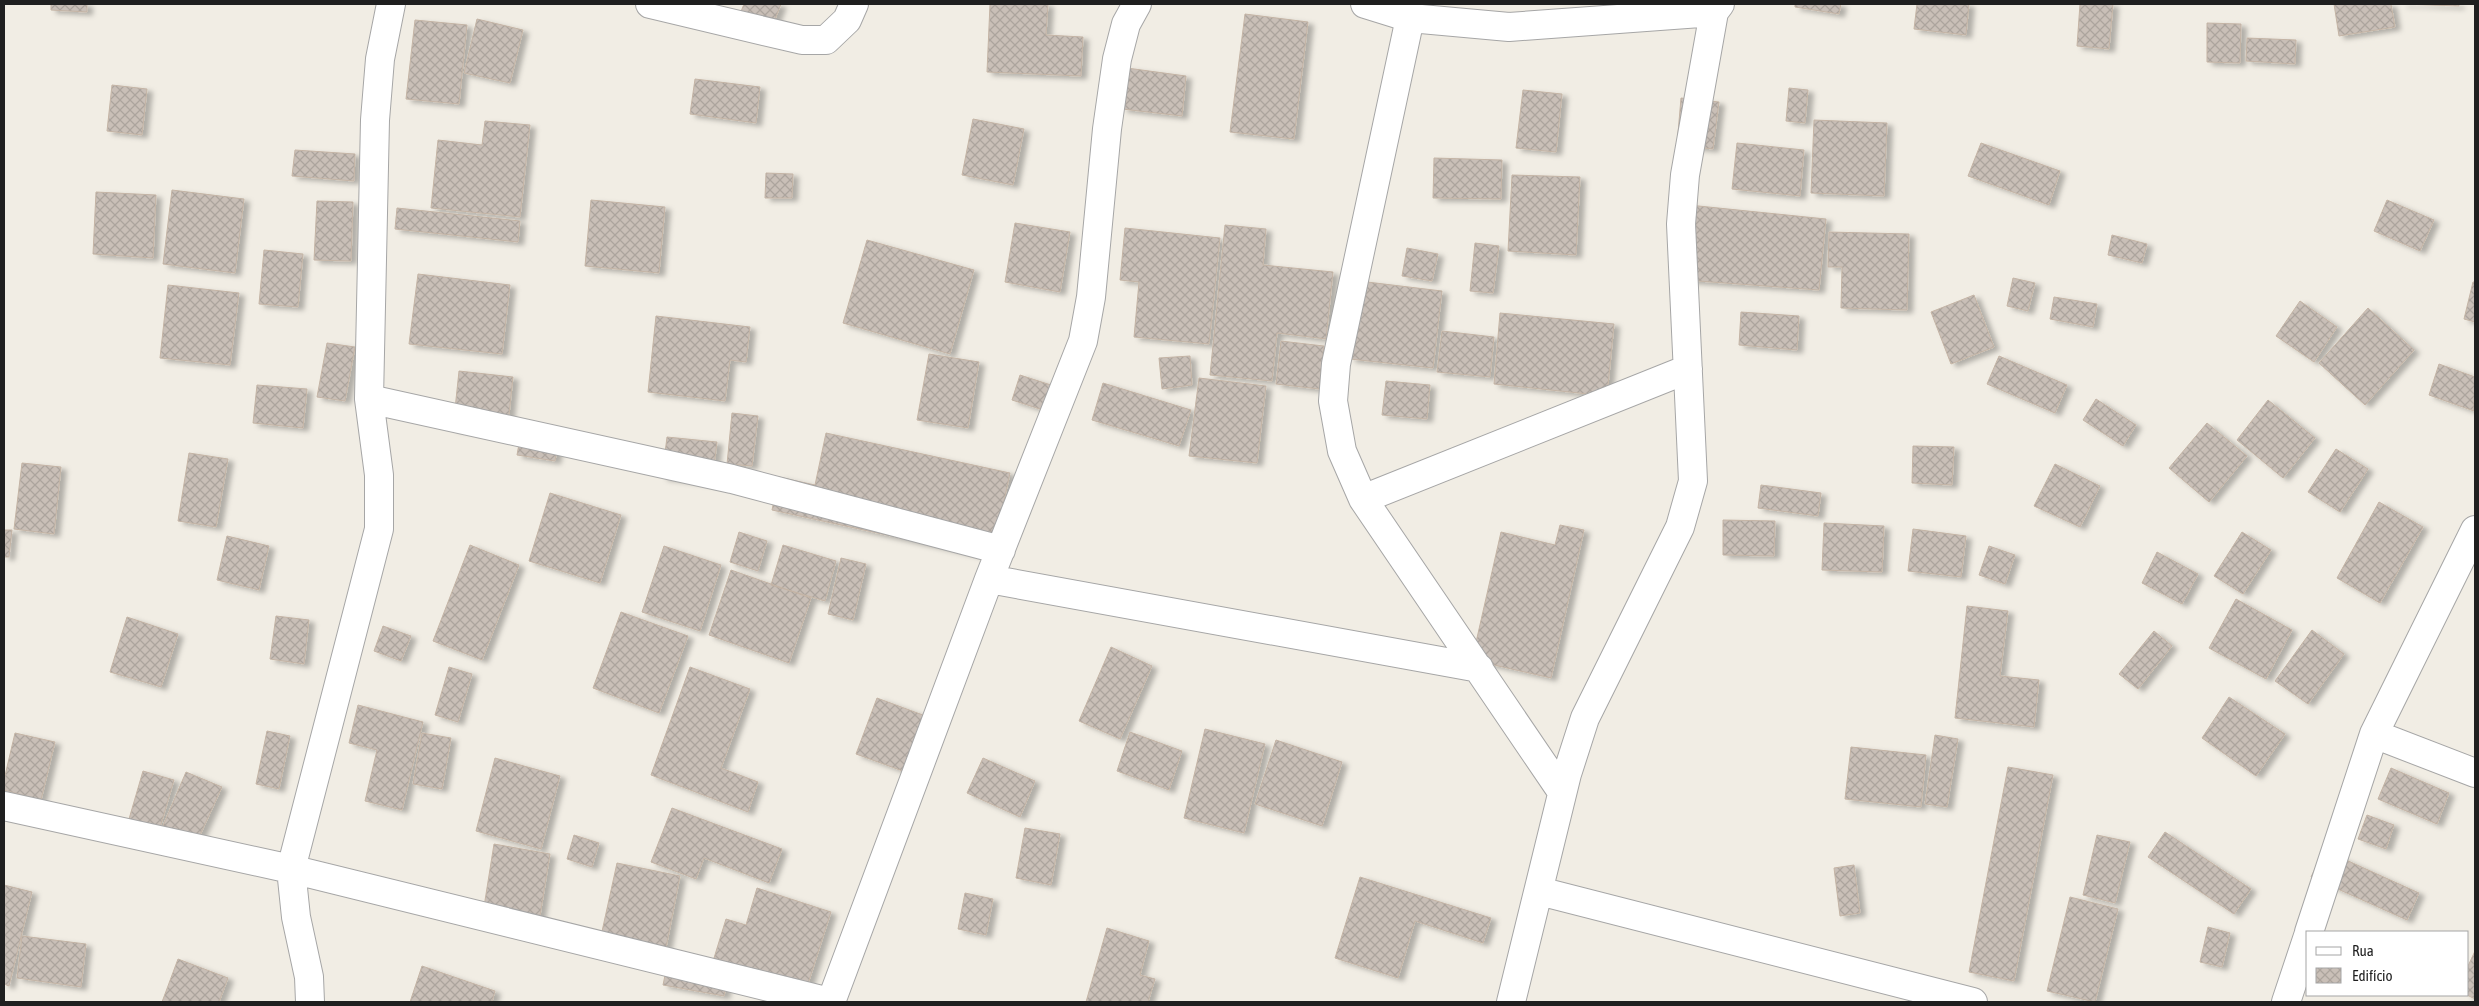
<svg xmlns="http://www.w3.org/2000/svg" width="2479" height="1006" font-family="'Asap Condensed',sans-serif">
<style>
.building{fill:url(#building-cross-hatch);stroke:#c4b4a5;filter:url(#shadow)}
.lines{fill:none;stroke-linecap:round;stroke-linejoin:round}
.minor-casing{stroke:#a6a6a6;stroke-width:30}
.minor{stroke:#fff;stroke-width:28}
</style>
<defs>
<pattern id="building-cross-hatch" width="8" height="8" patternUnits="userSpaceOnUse" patternTransform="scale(1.25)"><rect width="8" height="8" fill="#c9bfb7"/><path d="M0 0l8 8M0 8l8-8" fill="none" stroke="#aca49d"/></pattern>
<filter id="shadow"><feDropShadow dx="5.5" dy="3" stdDeviation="2.5" flood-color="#0004"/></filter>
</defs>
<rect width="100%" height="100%" fill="#f1ede4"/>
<path class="building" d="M 51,4 L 87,4 L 87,12 L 51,10 Z
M 744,4 L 781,4 L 772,27 L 740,14 Z
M 990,4 L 1048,4 L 1046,35 L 1083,37 L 1081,76 L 987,72 Z
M 1795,4 L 1841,4 L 1839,14 L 1795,7 Z
M 1917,4 L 1969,4 L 1966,35 L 1914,29 Z
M 2080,4 L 2113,4 L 2109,49 L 2077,46 Z
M 2334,4 L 2391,4 L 2395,27 L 2339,36 Z
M 2401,4 L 2459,4 L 2459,6 Z
M 1245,14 L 1308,22 L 1294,139 L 1230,132 Z
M 477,19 L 523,30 L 510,83 L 464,73 Z
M 415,20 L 467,25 L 459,104 L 406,99 Z
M 2207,23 L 2241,24 L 2240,63 L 2207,62 Z
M 2247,38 L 2296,40 L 2295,64 L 2246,61 Z
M 1127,68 L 1186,76 L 1182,116 L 1122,109 Z
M 695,79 L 760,87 L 756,123 L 690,114 Z
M 112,85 L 147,89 L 142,135 L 107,131 Z
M 1789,88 L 1808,90 L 1805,123 L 1786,121 Z
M 1523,90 L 1562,94 L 1556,152 L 1516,148 Z
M 1681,98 L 1719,102 L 1713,149 L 1677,145 Z
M 973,119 L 1024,129 L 1013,185 L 962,175 Z
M 1814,120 L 1887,123 L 1884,196 L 1811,193 Z
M 485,121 L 530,125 L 520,217 L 431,208 L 438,140 L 482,145 Z
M 1737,143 L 1804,150 L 1800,196 L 1732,189 Z
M 1981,143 L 2060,171 L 2049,205 L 1968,176 Z
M 295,150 L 355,154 L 354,181 L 292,176 Z
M 1434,158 L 1502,160 L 1501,199 L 1433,198 Z
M 766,173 L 793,174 L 792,198 L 765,198 Z
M 1512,175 L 1580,177 L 1576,255 L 1508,251 Z
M 172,190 L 244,199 L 235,273 L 163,264 Z
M 96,192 L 156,195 L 153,258 L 93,254 Z
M 591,200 L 665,207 L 659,273 L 585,266 Z
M 2387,200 L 2434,220 L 2420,251 L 2374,231 Z
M 317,201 L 353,202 L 351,261 L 314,260 Z
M 1679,204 L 1826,219 L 1819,290 L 1671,279 Z
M 397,208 L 520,221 L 518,242 L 395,229 Z
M 1015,223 L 1070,232 L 1060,292 L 1005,282 Z
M 1225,225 L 1266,229 L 1263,265 L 1333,272 L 1326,339 L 1277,333 L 1272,381 L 1210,375 Z
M 1125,228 L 1220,238 L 1209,344 L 1134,337 L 1139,282 L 1120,280 Z
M 1829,232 L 1909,234 L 1907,310 L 1841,308 L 1842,267 L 1828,267 Z
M 2112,235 L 2147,244 L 2142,263 L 2108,255 Z
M 867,240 L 974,270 L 950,354 L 843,323 Z
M 1475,243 L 1499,246 L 1493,293 L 1470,291 Z
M 1407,248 L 1438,254 L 1432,281 L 1402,276 Z
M 264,250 L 303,254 L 298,307 L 259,304 Z
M 418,274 L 510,285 L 502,354 L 409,344 Z
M 2013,278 L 2035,283 L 2028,311 L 2007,306 Z
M 1359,281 L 1442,291 L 1433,368 L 1350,359 Z
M 2473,282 L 2475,282 L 2475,322 L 2464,319 Z
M 168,285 L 239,293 L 230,365 L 160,358 Z
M 1974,295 L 1994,347 L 1951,364 L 1931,312 Z
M 2054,297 L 2097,304 L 2093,327 L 2050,319 Z
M 2300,301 L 2337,327 L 2314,362 L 2276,336 Z
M 2368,308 L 2414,350 L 2365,405 L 2319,363 Z
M 1741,312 L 1799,316 L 1797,350 L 1739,345 Z
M 1500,313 L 1614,324 L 1607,396 L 1494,384 Z
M 656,316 L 750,327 L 746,362 L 730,360 L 725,401 L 648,392 Z
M 1442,331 L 1494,337 L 1490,377 L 1437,372 Z
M 1281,341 L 1324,346 L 1319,389 L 1276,384 Z
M 327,343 L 355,347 L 345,401 L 317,397 Z
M 929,354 L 979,362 L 968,428 L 917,420 Z
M 1190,356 L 1192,385 L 1162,389 L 1159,358 Z
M 1999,356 L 2067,385 L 2055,413 L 1987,384 Z
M 2439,364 L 2475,377 L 2474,411 L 2429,395 Z
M 459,371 L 513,377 L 507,434 L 453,428 Z
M 1020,375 L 1051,385 L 1043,410 L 1012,400 Z
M 1199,378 L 1266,386 L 1257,463 L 1189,456 Z
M 1386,381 L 1430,385 L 1427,419 L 1382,415 Z
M 1103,383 L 1191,410 L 1179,446 L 1092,420 Z
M 257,385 L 307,389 L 303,428 L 253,423 Z
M 2096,399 L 2136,425 L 2123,446 L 2083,420 Z
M 2268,400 L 2315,438 L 2283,478 L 2237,440 Z
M 732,413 L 758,416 L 752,466 L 727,464 Z
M 2207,423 L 2247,456 L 2209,502 L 2169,468 Z
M 522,427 L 560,433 L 555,461 L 517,455 Z
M 826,433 L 1010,473 L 992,558 L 772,510 L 779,477 L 815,485 Z
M 667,437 L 717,442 L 712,483 L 662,477 Z
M 1913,446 L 1954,447 L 1952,485 L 1912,483 Z
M 2336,449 L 2368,469 L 2340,512 L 2308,492 Z
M 189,453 L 228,459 L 216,527 L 178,521 Z
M 22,463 L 61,467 L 54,534 L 14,529 Z
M 2055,464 L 2100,486 L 2080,527 L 2034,506 Z
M 1761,485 L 1821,493 L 1818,516 L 1758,508 Z
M 550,493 L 621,515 L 600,583 L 529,561 Z
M 2379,502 L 2423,527 L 2380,603 L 2337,578 Z
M 1723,520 L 1775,521 L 1774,556 L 1723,555 Z
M 1824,523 L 1884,526 L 1882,572 L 1822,570 Z
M 1560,525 L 1584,530 L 1551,678 L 1472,660 L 1501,532 L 1555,545 Z
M 1913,529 L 1966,536 L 1961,577 L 1908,571 Z
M 4,530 L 12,530 L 9,557 L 4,557 Z
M 739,532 L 767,541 L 758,571 L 730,562 Z
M 2242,532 L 2271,550 L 2243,594 L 2214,576 Z
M 227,536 L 269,546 L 259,590 L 217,580 Z
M 470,545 L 519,565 L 482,660 L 433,641 Z
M 783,545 L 836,561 L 825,601 L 771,585 Z
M 664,546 L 721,565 L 700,631 L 642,612 Z
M 1989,546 L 2015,555 L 2005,584 L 1979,575 Z
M 2157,552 L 2198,574 L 2182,604 L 2142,583 Z
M 841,558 L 866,564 L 853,620 L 828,614 Z
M 731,570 L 811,598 L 789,663 L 709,635 Z
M 2236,599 L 2292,630 L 2266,679 L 2209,648 Z
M 1967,606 L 2008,611 L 2000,676 L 2039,680 L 2034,727 L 1955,718 Z
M 621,612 L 688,636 L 659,713 L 593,688 Z
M 276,616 L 309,620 L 304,664 L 270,659 Z
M 127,617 L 178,634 L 161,687 L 110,672 Z
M 383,626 L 411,636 L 401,661 L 374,651 Z
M 2312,630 L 2344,654 L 2308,704 L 2275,681 Z
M 2154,631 L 2172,646 L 2138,689 L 2119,674 Z
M 1111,647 L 1152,666 L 1120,739 L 1079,721 Z
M 449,667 L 472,674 L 458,722 L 435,715 Z
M 690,667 L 750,689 L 721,768 L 758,782 L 748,812 L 651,775 Z
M 2229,697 L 2285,734 L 2256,776 L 2202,738 Z
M 877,698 L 931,718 L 911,774 L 856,754 Z
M 358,705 L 423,722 L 402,810 L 365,801 L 377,750 L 349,743 Z
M 1205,729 L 1265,744 L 1244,833 L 1184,818 Z
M 267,731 L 290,736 L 279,789 L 256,784 Z
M 1130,732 L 1182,751 L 1169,790 L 1117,771 Z
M 15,733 L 55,742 L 41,800 L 4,790 L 4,780 Z
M 422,733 L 451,738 L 442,789 L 413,784 Z
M 1935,735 L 1958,739 L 1947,807 L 1925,804 Z
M 1276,740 L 1342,762 L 1322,826 L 1255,804 Z
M 1851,747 L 1926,755 L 1921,807 L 1845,799 Z
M 495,758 L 560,776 L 541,849 L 476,831 Z
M 983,758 L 1035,781 L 1020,817 L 967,793 Z
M 2008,767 L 2053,775 L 2014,981 L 1969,972 Z
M 2391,768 L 2449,793 L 2437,824 L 2378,799 Z
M 143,771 L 174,780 L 160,828 L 129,819 Z
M 186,772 L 222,787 L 196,844 L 162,828 Z
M 672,808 L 782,849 L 769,883 L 704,858 L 696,879 L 651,862 Z
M 2367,815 L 2394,825 L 2386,849 L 2358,839 Z
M 1025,828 L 1060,834 L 1051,885 L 1016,878 Z
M 2165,832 L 2251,889 L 2234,914 L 2148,857 Z
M 574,835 L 599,843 L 592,867 L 567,859 Z
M 2097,835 L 2130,842 L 2115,903 L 2083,895 Z
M 494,844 L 550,854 L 539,922 L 483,913 Z
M 2324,850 L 2419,893 L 2407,920 L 2311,877 Z
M 617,863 L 680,876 L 666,948 L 601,936 Z
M 1854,865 L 1860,913 L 1840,916 L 1834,868 Z
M 1360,877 L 1491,918 L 1483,943 L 1415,921 L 1398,978 L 1335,958 Z
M 4,885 L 32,892 L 9,986 L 4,984 Z
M 757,888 L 831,912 L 807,987 L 714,958 L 726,919 L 746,925 Z
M 965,893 L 993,899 L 986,935 L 958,929 Z
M 2070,897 L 2118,909 L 2095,1002 L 2047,991 Z
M 2208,927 L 2230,933 L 2222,967 L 2200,962 Z
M 1107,928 L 1149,941 L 1140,975 L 1155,979 L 1148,1002 L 1086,1002 Z
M 22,936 L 86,944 L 81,987 L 17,978 Z
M 2475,951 L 2475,999 L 2467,995 L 2468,966 Z
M 178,959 L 228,978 L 219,1002 L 162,1002 Z
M 668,961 L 729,972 L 724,996 L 663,985 Z
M 422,966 L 495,991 L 492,1002 L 410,1002 Z"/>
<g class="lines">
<defs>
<path id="minor" d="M 650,4 L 802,40 L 826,40 L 847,20 L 854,4
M 1365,4 L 1410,18 L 1509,27 L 1714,12
M 1410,18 L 1336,364 L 1333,401 L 1342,451 L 1363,499 L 1562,792
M 369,399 L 732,479 L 1001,550
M 1363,499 L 1688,369
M 989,579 L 1479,668
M 2374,734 L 2475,773
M 4,806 L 291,869 L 830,1002
M 1539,891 L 1973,1002
M 2309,932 L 2374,734 L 2475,530
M 310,1002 L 309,977 L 296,917 L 291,869 L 379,529 L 379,475 L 369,399 L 375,120 L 380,59 L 391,4
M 831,1002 L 989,579 L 1083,341 L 1091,297 L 1107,129 L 1117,59 L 1126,24 L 1137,4
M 1511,1002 L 1567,774 L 1585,718 L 1680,527 L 1693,481 L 1681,224 L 1685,175 L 1714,12 L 1720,4
M 2286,1002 L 2308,936"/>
</defs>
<use href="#minor" class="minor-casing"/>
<use href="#minor" class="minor"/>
</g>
<rect width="2479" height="1006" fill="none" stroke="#1f1f1f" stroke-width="10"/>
<rect x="2306" y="931" width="162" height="65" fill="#ffffff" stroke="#a5a5a5"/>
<rect x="2316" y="947" width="25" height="8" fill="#ffffff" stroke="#a5a5a5"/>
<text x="2352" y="956" font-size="15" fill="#1f1f1f">Rua</text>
<rect x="2316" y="968" width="25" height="15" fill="url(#building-cross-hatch)" stroke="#a5a5a5"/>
<text x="2352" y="981" font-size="15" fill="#1f1f1f">Edifício</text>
</svg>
